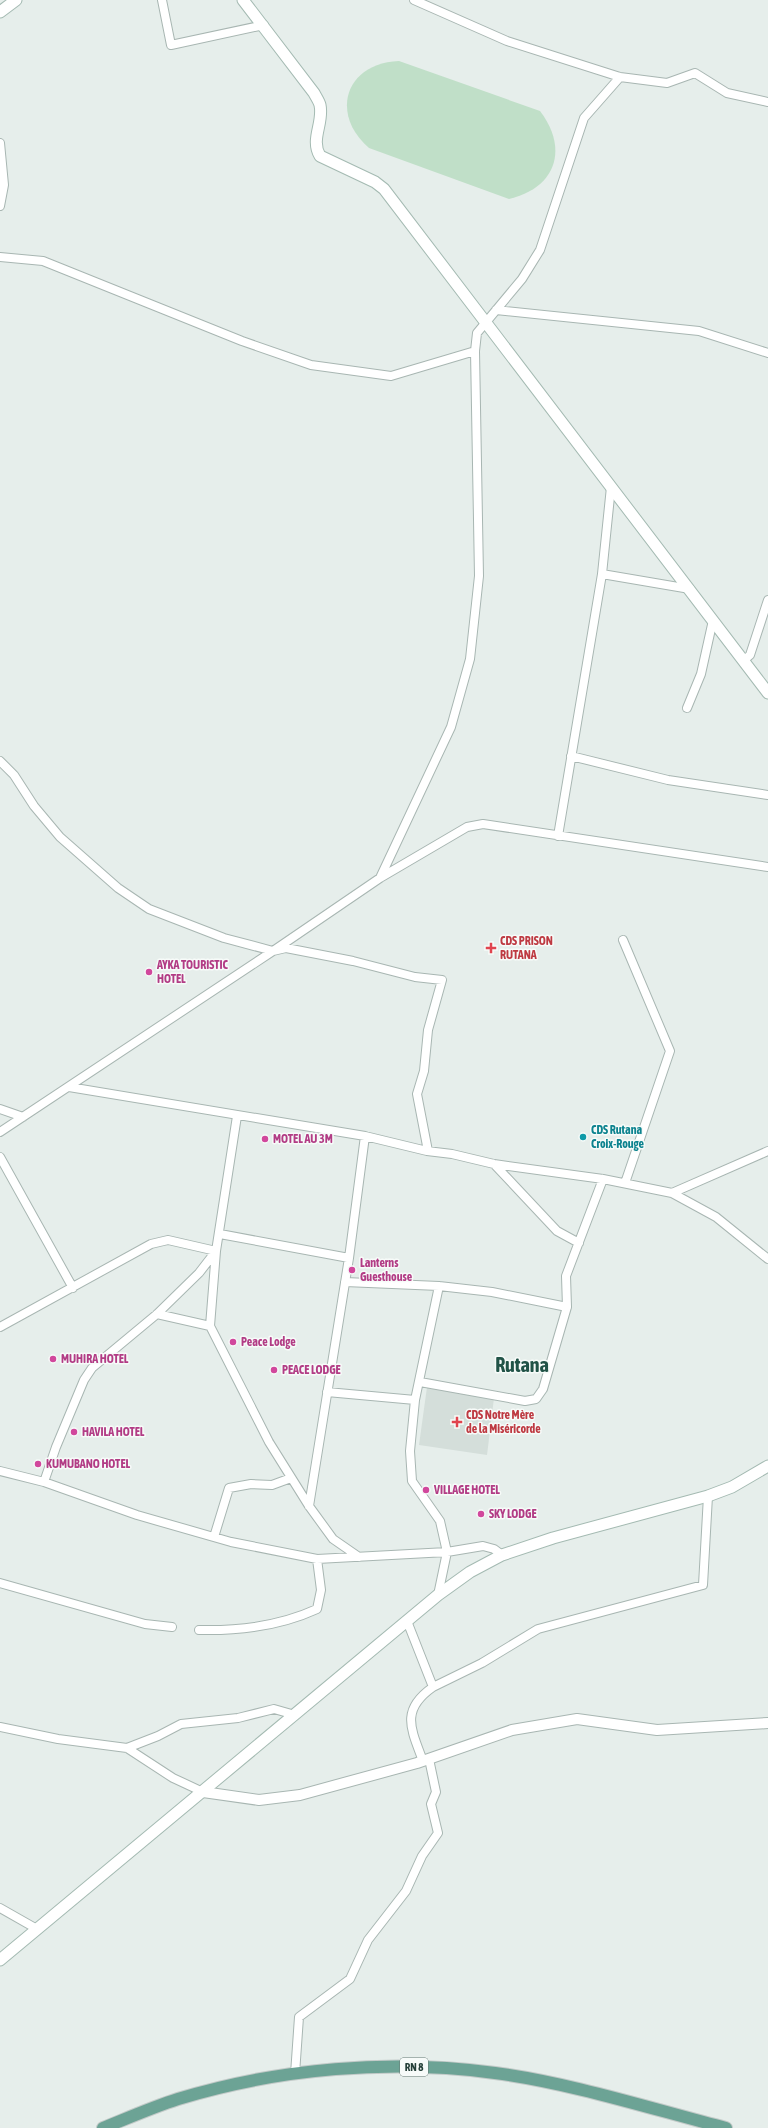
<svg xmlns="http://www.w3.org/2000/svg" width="768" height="2128" font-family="'Asap Condensed',sans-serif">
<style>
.built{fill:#d4deda}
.green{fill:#c0dfc8}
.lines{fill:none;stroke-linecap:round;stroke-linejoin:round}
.minor-casing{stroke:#a8b6b2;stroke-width:10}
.tertiary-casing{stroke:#a8b6b2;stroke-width:12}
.secondary-casing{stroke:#a4bab2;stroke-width:13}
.primary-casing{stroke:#c2cac8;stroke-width:14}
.minor{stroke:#fff;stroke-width:8}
.tertiary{stroke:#fff;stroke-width:10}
.secondary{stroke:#fff;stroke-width:11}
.primary{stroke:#6ca395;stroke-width:12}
.health-dot{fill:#e0444e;stroke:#f7fbf9;stroke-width:1.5}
.hotel-dot{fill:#d1479c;stroke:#f7fbf9;stroke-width:1.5}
.culture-dot{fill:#0f9aa8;stroke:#f7fbf9;stroke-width:1.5}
.labels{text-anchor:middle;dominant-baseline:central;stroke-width:3;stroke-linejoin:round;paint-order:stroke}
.shield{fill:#f7fbf9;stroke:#647873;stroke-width:1}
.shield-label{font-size:11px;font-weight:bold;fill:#254039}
.health-label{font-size:12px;font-weight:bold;fill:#be3a42;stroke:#f7fbf9;text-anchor:start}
.hotel-label{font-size:12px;font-weight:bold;fill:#b23c85;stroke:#f7fbf9;text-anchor:start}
.culture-label{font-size:12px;font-weight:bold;fill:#0d838f;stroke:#f7fbf9;text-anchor:start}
.town-label{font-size:20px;font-weight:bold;fill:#215347;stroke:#f7fbf9}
</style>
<rect width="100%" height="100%" fill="#e6eeeb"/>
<path class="built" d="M 427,1387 L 494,1398 L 487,1455 L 419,1445 Z"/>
<path class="green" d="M 399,61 L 540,111 C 569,149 556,188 509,199 L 369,148 C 329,113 346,63 399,61 Z"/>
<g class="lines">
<defs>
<path id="minor" d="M 162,0 L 171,45 L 264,25
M 414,0 L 507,41 L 620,77 L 667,83 L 695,73 L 727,93 L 768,102
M 0,143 L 4,185 L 0,206
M 0,257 L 43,261 L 242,341 L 311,365 L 391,376 L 475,351
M 496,310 L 699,331 L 768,353
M 602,574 L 611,487
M 743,661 L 750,655 L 768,600
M 687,708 L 701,674 L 713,620
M 571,756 L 668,780 L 768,795
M 0,761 L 14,775 L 34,806 L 60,837 L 118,888 L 149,909 L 224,938 L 273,951 L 286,948 L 353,961 L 415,977 L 442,980 L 428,1030 L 424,1071 L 417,1094 L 428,1151
M 558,836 L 602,574 L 690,589
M 380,878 L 467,827 L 483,824 L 768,867
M 623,940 L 670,1051 L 625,1183
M 69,1087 L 365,1136 L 427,1151 L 452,1154 L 494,1164 L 603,1179 L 672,1193 L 716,1217 L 768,1259
M 0,1109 L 23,1117
M 0,1132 L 273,951 L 380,878 L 451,727 L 470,659 L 479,576 L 475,351 L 477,333 L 522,279 L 540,250 L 584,118 L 620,77
M 0,1157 L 73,1288
M 494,1164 L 557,1231 L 579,1243
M 672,1193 L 768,1151
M 220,1234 L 349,1258
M 345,1282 L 439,1286 L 492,1292 L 567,1307 L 543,1389 L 536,1399 L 525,1401 L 420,1382
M 567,1307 L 566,1276 L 603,1179
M 157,1314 L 210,1326 L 269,1442 L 309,1506 L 333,1539 L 359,1557
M 0,1327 L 151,1244 L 168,1240 L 216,1251 L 210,1326
M 327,1392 L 415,1400 L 410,1451 L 412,1481 L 440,1521 L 447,1552 L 438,1595
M 415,1400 L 439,1286
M 0,1471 L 44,1482 L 137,1515 L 231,1542 L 317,1559 L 447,1552 L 483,1546 L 494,1549 L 502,1555
M 44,1482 L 56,1447 L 84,1380 L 92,1368 L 157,1314 L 199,1273 L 216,1251 L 237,1116
M 309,1506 L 349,1258 L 365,1136
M 214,1537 L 229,1488 L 251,1484 L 272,1485 L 291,1478
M 0,1583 L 145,1624 L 172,1627
M 407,1621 L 433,1687 C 400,1710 411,1729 423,1761
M 199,1630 C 240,1631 280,1626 317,1609 L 321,1590 L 317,1559
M 433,1687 L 482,1663 L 538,1629 L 703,1585 L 708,1496
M 0,1727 L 58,1739 L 127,1748 L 173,1778 L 203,1792
M 127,1748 L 158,1736 L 181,1724 L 238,1718 L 274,1709 L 295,1715
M 0,1908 L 37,1929
M 295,2074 L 299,2017 L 350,1979 L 368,1940 L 406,1891 L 422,1856 L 438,1833 L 431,1804 L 436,1792 L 429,1759"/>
<path id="tertiary" d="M 203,1792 L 259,1800 L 300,1795 L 417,1763 L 512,1730 L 577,1719 L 657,1730 L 768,1723"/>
<path id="secondary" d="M 243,0 L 314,93 C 316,97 319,101 320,105 C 324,123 310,139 320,156 L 375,182 L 384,189 L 768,693
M 0,12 L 16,0
M 0,1960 L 438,1595 L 470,1572 L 502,1555 L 553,1538 L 708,1496 L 732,1487 L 768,1466"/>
<path id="primary" d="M 103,2128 C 128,2118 153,2107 178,2099 C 280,2068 390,2059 495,2073 C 571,2083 652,2109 726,2128"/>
</defs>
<use href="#minor" class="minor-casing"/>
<use href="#tertiary" class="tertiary-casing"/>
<use href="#secondary" class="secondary-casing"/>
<use href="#primary" class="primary-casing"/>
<use href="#minor" class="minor"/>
<use href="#tertiary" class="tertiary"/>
<use href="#secondary" class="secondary"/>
<use href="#primary" class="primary"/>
</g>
<g class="health-dot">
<path d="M489 942h4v4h4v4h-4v4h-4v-4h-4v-4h4z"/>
<path d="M455 1416h4v4h4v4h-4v4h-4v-4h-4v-4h4z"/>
</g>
<g class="hotel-dot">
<circle cx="149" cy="972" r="4"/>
<circle cx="265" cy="1139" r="4"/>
<circle cx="352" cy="1270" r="4"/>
<circle cx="233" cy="1342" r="4"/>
<circle cx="53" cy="1359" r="4"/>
<circle cx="274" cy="1370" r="4"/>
<circle cx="74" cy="1432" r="4"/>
<circle cx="38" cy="1464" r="4"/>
<circle cx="426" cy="1490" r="4"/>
<circle cx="481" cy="1514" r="4"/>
</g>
<circle class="culture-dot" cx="583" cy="1137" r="4"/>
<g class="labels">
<rect class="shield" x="400" y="2058" width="28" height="18" rx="3"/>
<g class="shield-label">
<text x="414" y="2067">RN 8</text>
</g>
<g class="health-label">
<text x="500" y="941">CDS PRISON<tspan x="500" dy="14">RUTANA</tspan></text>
<text x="466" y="1415">CDS Notre Mère<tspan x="466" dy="14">de la Miséricorde</tspan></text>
</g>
<g class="hotel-label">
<text x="157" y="965">AYKA TOURISTIC<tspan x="157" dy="14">HOTEL</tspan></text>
<text x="273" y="1139">MOTEL AU 3M</text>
<text x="360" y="1263">Lanterns<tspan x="360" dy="14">Guesthouse</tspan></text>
<text x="241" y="1342">Peace Lodge</text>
<text x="61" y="1359">MUHIRA HOTEL</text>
<text x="282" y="1370">PEACE LODGE</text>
<text x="82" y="1432">HAVILA HOTEL</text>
<text x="46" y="1464">KUMUBANO HOTEL</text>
<text x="434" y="1490">VILLAGE HOTEL</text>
<text x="489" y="1514">SKY LODGE</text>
</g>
<g class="culture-label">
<text x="591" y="1130">CDS Rutana<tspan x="591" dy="14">Croix-Rouge</tspan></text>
</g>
<g class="town-label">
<text x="522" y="1364">Rutana</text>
</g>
</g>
</svg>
